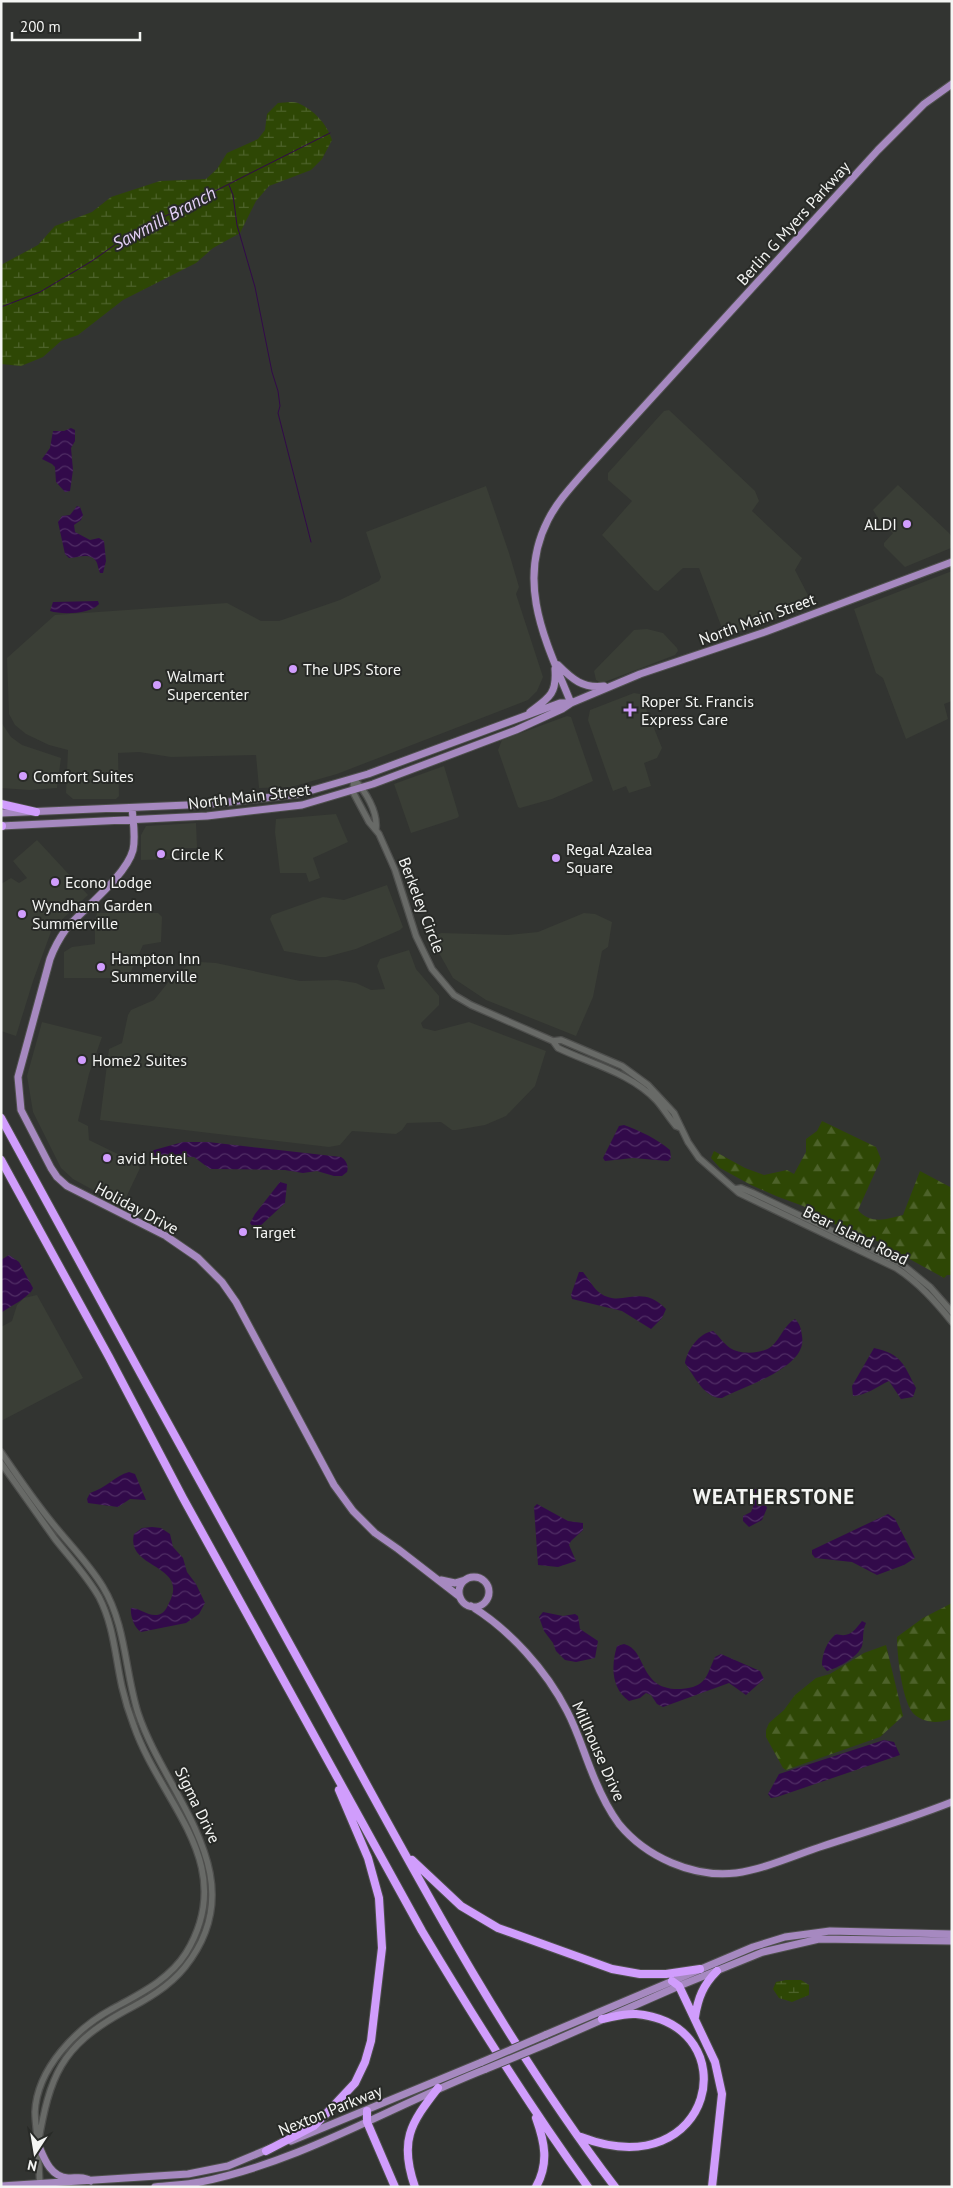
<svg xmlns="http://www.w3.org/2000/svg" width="953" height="2188" font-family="'PT Sans',sans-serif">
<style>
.built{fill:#3a3e36}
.forest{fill:url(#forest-firs)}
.wetland{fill:url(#wetland-marsh)}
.water{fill:url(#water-waves)}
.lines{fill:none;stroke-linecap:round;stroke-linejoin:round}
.stream{stroke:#320a4a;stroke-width:1}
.minor-casing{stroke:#4e4f4d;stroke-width:8}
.major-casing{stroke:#4e4f4d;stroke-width:9}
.highway-casing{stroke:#4e4f4d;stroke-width:10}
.minor{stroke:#686a67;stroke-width:5.5}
.major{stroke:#a689c0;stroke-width:7}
.highway{stroke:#d09dfc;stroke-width:8}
.major-bridge-casing{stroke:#4e4f4d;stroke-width:9;stroke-linecap:butt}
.major-bridge{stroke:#a689c0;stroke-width:7}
.poi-dot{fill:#d19dfe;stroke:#282a27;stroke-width:2}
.labels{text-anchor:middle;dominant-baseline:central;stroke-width:4;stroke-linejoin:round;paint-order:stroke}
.street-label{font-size:16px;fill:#f4f5f3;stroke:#282a27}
.poi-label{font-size:16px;fill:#f4f5f3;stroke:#282a27;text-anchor:start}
.water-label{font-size:18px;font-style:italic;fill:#e3d0f6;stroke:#282a27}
.district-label{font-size:21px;font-weight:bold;letter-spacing:1px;fill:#f4f5f3;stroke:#282a27}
</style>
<defs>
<pattern id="forest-firs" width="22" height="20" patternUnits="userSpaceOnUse" patternTransform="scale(1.25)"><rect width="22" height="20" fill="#2e4705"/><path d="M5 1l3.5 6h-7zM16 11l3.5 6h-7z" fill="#4d622a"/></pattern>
<pattern id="wetland-marsh" width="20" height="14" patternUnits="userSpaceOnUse" patternTransform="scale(1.25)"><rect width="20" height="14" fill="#2e4705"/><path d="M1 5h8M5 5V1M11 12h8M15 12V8" fill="none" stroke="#4d622a"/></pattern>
<pattern id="water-waves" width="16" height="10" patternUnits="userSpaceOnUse" patternTransform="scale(1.25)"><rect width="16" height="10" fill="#320a4a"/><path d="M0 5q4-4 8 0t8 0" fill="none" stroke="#502e65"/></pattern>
</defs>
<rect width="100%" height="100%" fill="#323431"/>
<path class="built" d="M 669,410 L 755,491 L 759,501 L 752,511 L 802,558 L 795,570 L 812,603 L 809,608 L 725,636 L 699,568 L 683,568 L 658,591 L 654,590 L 602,535 L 632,501 L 608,480 L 608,473 L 664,411 Z
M 898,485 L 949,533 L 952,537 L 951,548 L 905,567 L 884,546 L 884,543 L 893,533 L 880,521 L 873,510 Z
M 486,486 L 509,553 L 519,587 L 516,594 L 543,677 L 537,691 L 528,700 L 337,774 L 291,787 L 259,788 L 256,755 L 171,757 L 139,752 L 118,753 L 119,796 L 116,799 L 73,799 L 66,793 L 68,750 L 49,745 L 26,734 L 15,725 L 9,714 L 7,658 L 55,615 L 227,603 L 261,621 L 279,621 L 340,600 L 379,581 L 381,577 L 366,532 Z
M 952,571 L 952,701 L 944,704 L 948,719 L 906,739 L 883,678 L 876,673 L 854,609 Z
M 647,629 L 663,633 L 677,648 L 678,651 L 675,655 L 602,683 L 596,680 L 594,671 L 634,630 Z
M 634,693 L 640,694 L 662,748 L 657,758 L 644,763 L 651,786 L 629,793 L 626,786 L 613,791 L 588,720 L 590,710 Z
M 567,716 L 571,717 L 593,781 L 552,799 L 520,808 L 518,807 L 498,750 L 502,740 Z
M 1,722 L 11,737 L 22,745 L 61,758 L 57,788 L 30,790 L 1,788 Z
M 444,766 L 459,816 L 457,818 L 411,833 L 394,784 Z
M 336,814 L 348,842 L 313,858 L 320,878 L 309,882 L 306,873 L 280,873 L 275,832 L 276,819 Z
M 196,823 L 197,848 L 177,848 L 177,859 L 141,860 L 141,835 L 146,826 Z
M 37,840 L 88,895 L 52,929 L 33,981 L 16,1036 L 1,1031 L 1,884 L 11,878 L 19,883 L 27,878 L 13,861 Z
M 387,885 L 403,927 L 400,930 L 356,949 L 326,957 L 319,957 L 284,951 L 270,919 L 272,915 L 323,897 L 344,900 Z
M 97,913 L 158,913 L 162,917 L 161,942 L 143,945 L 128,978 L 64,978 L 64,952 L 72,947 L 95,944 L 95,919 Z
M 584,913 L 595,914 L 612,922 L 608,947 L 602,951 L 593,997 L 576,1036 L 486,1000 L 453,978 L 434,944 L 436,936 L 441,933 L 508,935 L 538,932 Z
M 409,950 L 416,969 L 439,996 L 439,1005 L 421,1023 L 423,1028 L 435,1031 L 469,1022 L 546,1051 L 535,1086 L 506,1116 L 485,1125 L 456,1130 L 452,1130 L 441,1122 L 407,1123 L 402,1130 L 396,1134 L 352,1131 L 340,1145 L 329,1147 L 100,1120 L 109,1049 L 122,1043 L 128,1015 L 131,1010 L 154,1000 L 174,975 L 187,966 L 200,962 L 216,963 L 300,981 L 337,980 L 356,983 L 371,990 L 385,989 L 377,966 L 380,959 Z
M 42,1022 L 102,1037 L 89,1074 L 78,1121 L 88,1126 L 89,1140 L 134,1162 L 140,1168 L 122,1206 L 73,1179 L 61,1168 L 33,1112 L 27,1076 Z
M 37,1295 L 83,1378 L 1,1421 L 1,1327 L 12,1321 L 17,1305 L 24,1298 Z"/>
<path class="forest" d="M 822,1121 L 876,1147 L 881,1159 L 858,1210 C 870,1225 888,1219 903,1215 L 920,1171 L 952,1188 L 952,1275 L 947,1275 L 944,1278 L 877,1241 L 847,1231 L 803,1206 L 776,1196 L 751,1185 L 720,1168 L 711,1158 L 714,1151 L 745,1168 L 764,1175 L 787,1170 L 794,1174 L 806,1152 L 806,1139 L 817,1131 Z
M 952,1603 L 952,1719 C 938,1723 927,1724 915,1715 C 902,1704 897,1654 897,1637 L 923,1618 Z
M 886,1645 L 903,1716 L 880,1737 L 786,1770 L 783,1768 L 766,1737 L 766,1730 L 769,1723 L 784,1710 L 795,1695 L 816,1678 L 830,1674 L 864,1653 Z"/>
<path class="wetland" d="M 278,103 C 284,103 292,101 298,103 C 314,110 327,124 332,140 L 322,159 L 311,170 L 269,186 L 256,201 L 240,233 L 213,248 L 196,263 L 123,300 L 78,335 L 61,341 L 43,357 L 21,366 L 1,364 L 1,265 L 38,245 L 55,226 L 92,212 L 111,197 L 160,181 L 206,179 L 217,169 L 227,153 L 258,139 L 265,130 L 267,114 Z
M 786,1980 L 801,1980 L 809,1985 L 809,1995 L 792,2002 L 779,1998 L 773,1989 L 776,1982 Z"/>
<path class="water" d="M 71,428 L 75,430 L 75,441 L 71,448 L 73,470 L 70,491 L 65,492 L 56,482 L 55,467 L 52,464 L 42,459 L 50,448 L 53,431 L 64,431 Z
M 77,506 L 80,507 L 83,515 L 81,520 L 74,525 L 75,532 L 90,540 L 99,538 L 104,541 L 106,561 L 103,573 L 100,573 C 98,569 98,564 96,561 C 89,552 78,558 69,558 L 65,554 L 58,522 L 62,516 L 70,515 Z
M 98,601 L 99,604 C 91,614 62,615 50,611 L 53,602 Z
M 624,1125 C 640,1131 656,1138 670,1150 L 671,1158 L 668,1161 L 633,1158 L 605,1161 L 603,1158 L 619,1126 Z
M 183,1142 L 208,1142 L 341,1157 C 346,1160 349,1166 347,1172 L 342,1176 L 334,1176 L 317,1171 L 303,1173 L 285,1170 L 210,1169 L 194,1157 L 151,1156 L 150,1153 L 154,1150 Z
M 280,1182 L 287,1184 L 285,1203 L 258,1228 L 253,1227 L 250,1223 L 255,1214 Z
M 9,1255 L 19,1262 L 33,1288 C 30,1297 9,1307 1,1313 L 1,1260 Z
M 579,1272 L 583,1272 C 588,1278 594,1289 600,1293 C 622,1309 640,1282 666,1309 L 662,1318 L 651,1329 L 622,1311 L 572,1299 L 571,1295 Z
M 795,1319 C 800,1324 801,1328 802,1336 C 808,1368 743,1386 722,1398 C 705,1399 694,1376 685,1363 C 687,1350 699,1333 713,1331 C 719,1336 724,1344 730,1348 C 740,1355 763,1354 772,1346 C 781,1338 784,1325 795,1319 Z
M 874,1348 C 902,1354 904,1365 916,1388 L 913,1397 L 901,1399 L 889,1381 C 878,1386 865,1396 853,1396 L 852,1386 Z
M 129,1472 L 135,1474 L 146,1500 L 130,1499 L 118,1507 L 88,1503 L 87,1499 L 90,1493 C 106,1488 115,1476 129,1472 Z
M 755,1489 L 759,1490 L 767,1508 L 762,1520 L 749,1527 L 743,1521 L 743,1516 L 751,1512 L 753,1507 L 751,1499 Z
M 537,1504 L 568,1521 L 583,1523 L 583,1530 L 571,1541 L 569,1545 L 576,1561 L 558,1567 L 538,1565 L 534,1507 Z
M 888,1514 L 895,1519 L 915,1558 L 904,1565 L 877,1575 L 852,1562 L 815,1558 L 812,1554 L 812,1550 Z
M 152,1527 L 161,1528 L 170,1534 L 173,1547 L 183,1558 L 187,1572 L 196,1584 L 205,1603 L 199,1614 L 186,1623 L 141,1632 C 134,1628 130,1615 131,1608 C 140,1608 147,1616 157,1615 C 163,1614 166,1610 168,1605 C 192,1563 125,1570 134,1534 L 142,1528 Z
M 543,1612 L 563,1616 L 575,1614 L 578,1616 L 580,1629 L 598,1641 L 595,1658 L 576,1662 L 565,1660 L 556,1651 L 553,1643 L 544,1631 L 539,1617 Z
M 862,1621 L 866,1623 C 862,1631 864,1638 862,1646 C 858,1657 838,1668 827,1671 L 822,1665 C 822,1654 827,1641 836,1634 C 850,1638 854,1631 862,1621 Z
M 624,1644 C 648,1650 638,1691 681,1689 C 707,1687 706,1676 715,1657 L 721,1654 L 760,1671 L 764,1679 L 746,1695 L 729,1683 L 663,1707 L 657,1704 L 651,1695 L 646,1693 L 640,1698 L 629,1701 C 611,1688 611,1666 617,1646 Z
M 884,1740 L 894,1742 L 900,1755 L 777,1797 L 771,1798 L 768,1794 L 779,1774 Z"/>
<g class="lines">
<path class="stream" d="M 229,185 L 233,195 L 237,225 L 255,287 L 272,372 L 278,391 L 280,406 L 278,413 L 311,542
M 1,307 L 40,292 L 92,261 L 130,234 L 330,133"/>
<defs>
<path id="minor" d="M 354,779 L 353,792 L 369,822 L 379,834 L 395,870 L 416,936 L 432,969 L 454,995 L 471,1005 L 553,1041 L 558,1048 C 591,1064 631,1073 657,1101 C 664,1109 669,1118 676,1126 L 681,1128
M 354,779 C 365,791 378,811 376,829
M 553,1041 L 561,1040 L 622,1066 L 648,1085 L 674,1113 L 688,1142 L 699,1158 L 739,1193 L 896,1268 C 919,1283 935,1301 952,1322
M 735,1189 L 741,1188 L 753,1193 L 903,1265 L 930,1287 L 952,1312
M 1,1452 C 18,1477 35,1502 54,1525 C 71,1546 89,1564 103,1587 C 126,1625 125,1672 138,1713 C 166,1797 257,1877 185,1967 C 169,1987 146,2000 123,2012 C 60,2047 50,2076 38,2144 C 37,2134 35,2122 35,2112 C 37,2068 77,2028 112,2009 C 139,1994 169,1980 186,1953 C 240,1864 161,1804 134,1726 C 129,1713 125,1700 122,1687 C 115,1656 114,1626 99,1597 C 87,1576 70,1558 55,1539 C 37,1514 19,1488 1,1463
M 38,2149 L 40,2187"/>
<path id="major" d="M 558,665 C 572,679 583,689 604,686
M 571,703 C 547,644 515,584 548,520 C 557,502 572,486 585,471 L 878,150 L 924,104 L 952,84
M 530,712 C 549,698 557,694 555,669
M 132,808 C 133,821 136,836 133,850 C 126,876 84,908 66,929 C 59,939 54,948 50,959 L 18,1077 L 21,1110 L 51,1168 L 57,1177 L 67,1186 L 166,1236 L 198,1258 L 222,1282 L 236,1302 L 334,1485 L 353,1511 L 375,1533 L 398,1549 L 460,1597
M 1,813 L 211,804 L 299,794 L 368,774 L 560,703 L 571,703
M 1,826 L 207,816 L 302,805 L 373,784 L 516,730 L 562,709 L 571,703 L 640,674 L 765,632 L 952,562
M459 1592a15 15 0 1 1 30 0a15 15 0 1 1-30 0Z
M 441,1580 L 455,1583 L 465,1580
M 471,1606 C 510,1630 546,1670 567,1711 C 577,1730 583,1750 591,1770 C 598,1788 607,1808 619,1824 C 646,1857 693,1878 736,1873 C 765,1869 795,1855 823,1846 C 866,1832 909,1819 952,1802
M 545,2035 L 753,1947 L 785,1937 L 830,1931 L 952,1934
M 549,2043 L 679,1986 L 763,1952 L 819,1939 L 952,1941
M 291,2141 L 482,2062
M 38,2144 C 44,2158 50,2177 68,2178 C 78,2178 83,2176 91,2181
M 1,2186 L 188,2174 L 228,2166 L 271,2148
M 155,2187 C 170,2185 186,2185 200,2182 C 301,2162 391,2106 486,2069"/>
<path id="highway" d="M 1,804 L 36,812
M 1,826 L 2,826
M 1,1118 C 106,1312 214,1506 320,1699 C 411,1865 500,2036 615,2187
M 1,1160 L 109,1357 L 183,1498 L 422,1931 C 474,2018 528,2104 588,2187
M 412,1860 L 461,1906 L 498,1928 L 612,1969 L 640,1974 L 666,1974 L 700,1969
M 672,1981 L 679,1986 L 715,2062 L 722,2094 L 712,2187
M 695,2017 C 698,1998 703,1985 717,1971
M 367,2111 L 367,2122 L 395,2187
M 581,2137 C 714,2188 749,2025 636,2014 C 625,2013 613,2017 602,2019
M 266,2151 L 314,2126 L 325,2115 L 355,2083 L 365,2062 L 371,2041 L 382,1948 L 379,1898 L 368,1858 L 339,1790
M 415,2187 C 399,2141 410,2124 438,2088
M 536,2187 C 549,2163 545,2143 536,2118"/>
</defs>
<use href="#minor" class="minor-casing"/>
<use href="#major" class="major-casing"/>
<use href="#highway" class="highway-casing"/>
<use href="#minor" class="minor"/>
<use href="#major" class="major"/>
<use href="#highway" class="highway"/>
<defs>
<path id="major-bridge" d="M 482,2062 L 545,2035
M 486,2069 L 549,2043"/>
</defs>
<use href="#major-bridge" class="major-bridge-casing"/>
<use href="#major-bridge" class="major-bridge"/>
</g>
<g class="poi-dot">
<circle cx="907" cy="524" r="5"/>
<circle cx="293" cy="669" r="5"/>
<circle cx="157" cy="685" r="5"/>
<path d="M627.5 702.5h5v5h5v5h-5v5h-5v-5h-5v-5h5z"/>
<circle cx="23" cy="776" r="5"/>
<circle cx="161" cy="854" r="5"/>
<circle cx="556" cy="858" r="5"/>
<circle cx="55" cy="882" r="5"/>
<circle cx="22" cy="914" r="5"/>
<circle cx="101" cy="967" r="5"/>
<circle cx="82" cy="1060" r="5"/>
<circle cx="107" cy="1158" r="5"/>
<circle cx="243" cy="1232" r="5"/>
</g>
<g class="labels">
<g class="street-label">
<text transform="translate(793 223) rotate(-48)">Berlin G Myers Parkway</text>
<text transform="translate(757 619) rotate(-20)">North Main Street</text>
<text transform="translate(249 796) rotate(-7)">North Main Street</text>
<text transform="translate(422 905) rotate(69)">Berkeley Circle</text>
<text transform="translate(137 1208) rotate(28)">Holiday Drive</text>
<text transform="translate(856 1235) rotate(26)">Bear Island Road</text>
<text transform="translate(599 1751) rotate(66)">Millhouse Drive</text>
<text transform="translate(198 1805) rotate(64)">Sigma Drive</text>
<text transform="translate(330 2110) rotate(-22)">Nexton Parkway</text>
</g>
<g class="poi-label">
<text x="897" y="524" text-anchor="end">ALDI</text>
<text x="303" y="669">The UPS Store</text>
<text x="167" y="676">Walmart<tspan x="167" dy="18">Supercenter</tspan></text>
<text x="641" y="701">Roper St. Francis<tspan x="641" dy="18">Express Care</tspan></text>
<text x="33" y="776">Comfort Suites</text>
<text x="566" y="849">Regal Azalea<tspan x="566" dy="18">Square</tspan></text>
<text x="171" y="854">Circle K</text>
<text x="65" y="882">Econo Lodge</text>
<text x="32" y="905">Wyndham Garden<tspan x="32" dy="18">Summerville</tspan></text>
<text x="111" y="958">Hampton Inn<tspan x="111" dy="18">Summerville</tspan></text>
<text x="92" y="1060">Home2 Suites</text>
<text x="117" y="1158">avid Hotel</text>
<text x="253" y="1232">Target</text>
</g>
<g class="water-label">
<text transform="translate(164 218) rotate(-28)">Sawmill Branch</text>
</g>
<g class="district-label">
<text x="774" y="1496">WEATHERSTONE</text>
</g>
</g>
<rect width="953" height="2188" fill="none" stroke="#f4f5f3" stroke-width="5"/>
<g transform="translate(35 2153) rotate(192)" stroke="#282a27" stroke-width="4" paint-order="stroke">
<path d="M0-4L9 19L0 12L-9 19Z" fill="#f4f5f3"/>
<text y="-8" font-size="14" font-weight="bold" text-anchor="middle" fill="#f4f5f3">N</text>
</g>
<path d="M12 32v8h128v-8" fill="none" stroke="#f4f5f3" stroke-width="2.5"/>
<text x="20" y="32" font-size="15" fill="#f4f5f3" stroke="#282a27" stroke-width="4" paint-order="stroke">200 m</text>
</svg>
